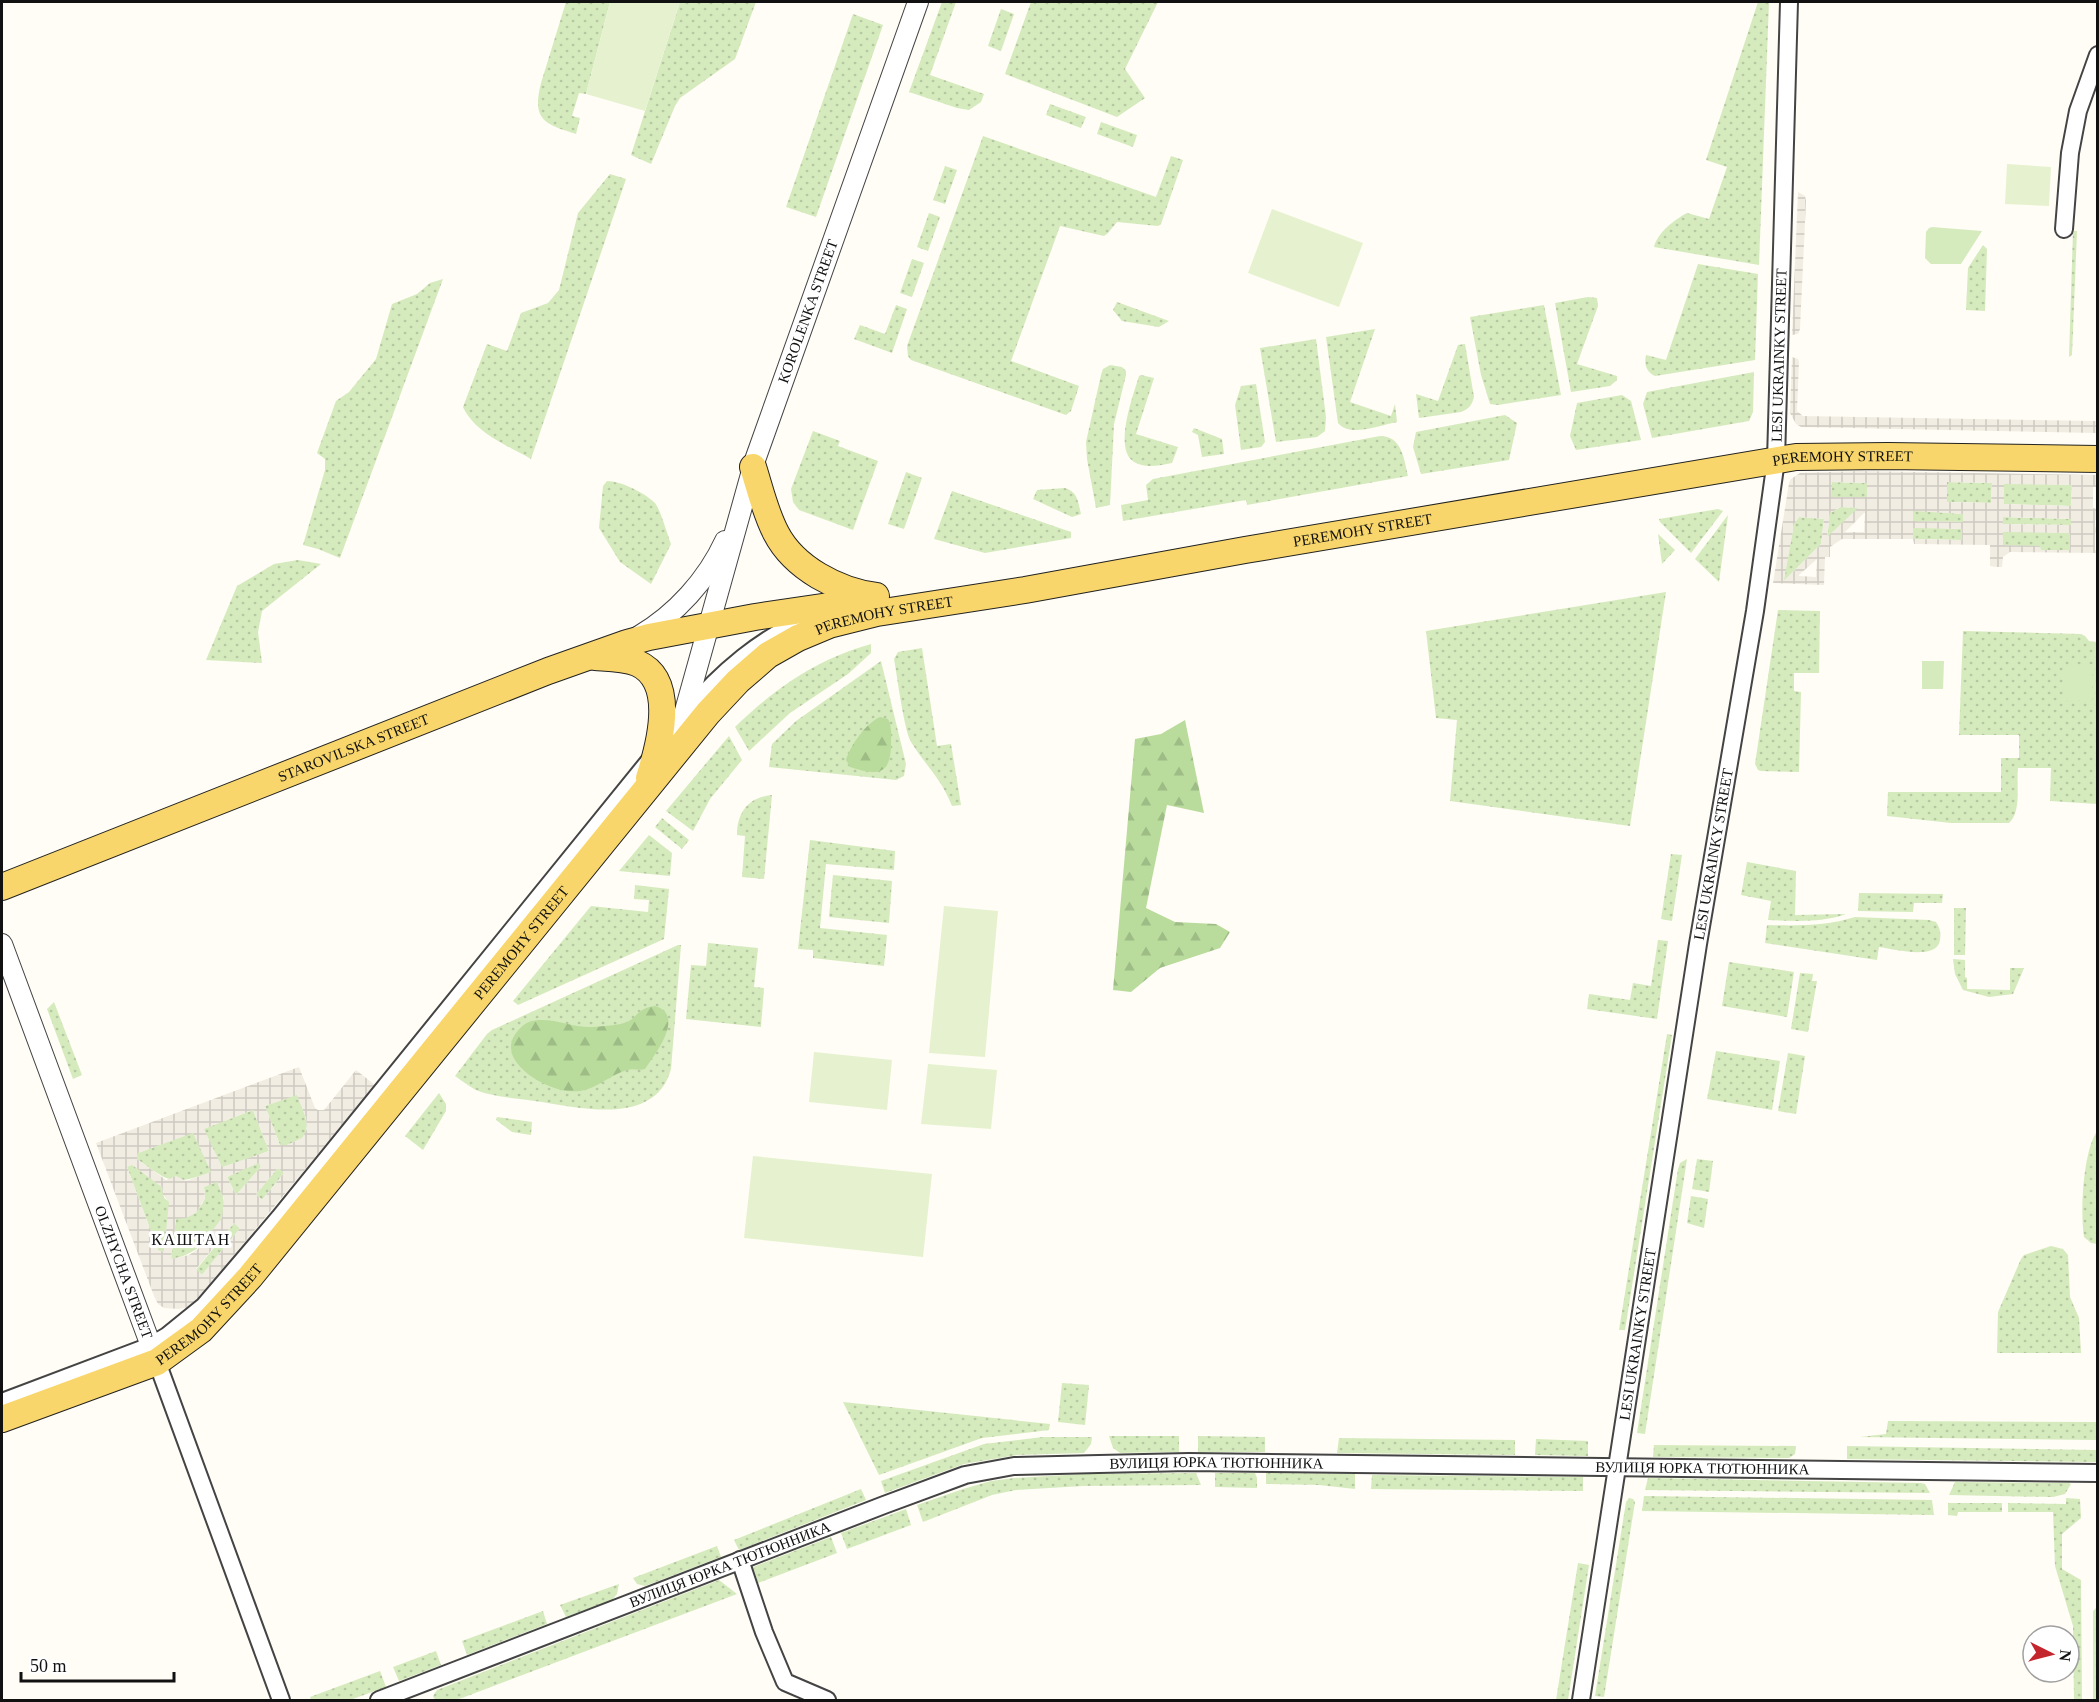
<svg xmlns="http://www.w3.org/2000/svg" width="2099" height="1702" font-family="Georgia,serif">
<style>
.grass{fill:url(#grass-dots)}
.forest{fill:url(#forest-firs)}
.park{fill:#d5ebbd}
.pitch{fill:#e6f2cf}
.plaza{fill:url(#plaza-grid);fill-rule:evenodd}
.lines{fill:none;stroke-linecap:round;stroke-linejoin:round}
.minor-casing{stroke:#444;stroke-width:20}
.tertiary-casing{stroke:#444;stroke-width:22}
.primary-casing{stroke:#222;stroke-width:28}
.minor{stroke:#fff;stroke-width:16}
.tertiary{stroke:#fff;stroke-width:20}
.primary{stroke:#f9d66b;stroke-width:26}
.labels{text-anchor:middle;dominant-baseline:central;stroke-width:6;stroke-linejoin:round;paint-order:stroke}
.street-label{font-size:15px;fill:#111;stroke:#fff}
.neighbourhood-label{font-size:16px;letter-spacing:1.5px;fill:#111;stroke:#fff}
</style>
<defs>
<pattern id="grass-dots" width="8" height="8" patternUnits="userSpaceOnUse" patternTransform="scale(1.5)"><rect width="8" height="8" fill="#d5ebbd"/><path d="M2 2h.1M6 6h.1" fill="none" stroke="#b6c8a1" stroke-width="1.8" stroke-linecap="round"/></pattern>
<pattern id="forest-firs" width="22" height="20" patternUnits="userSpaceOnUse" patternTransform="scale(1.5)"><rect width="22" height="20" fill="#b9dc9c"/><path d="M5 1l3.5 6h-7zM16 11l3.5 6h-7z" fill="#9ebc85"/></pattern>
<pattern id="plaza-grid" width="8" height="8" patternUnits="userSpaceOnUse" patternTransform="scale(1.5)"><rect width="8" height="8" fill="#f1ede2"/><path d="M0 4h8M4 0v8" fill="none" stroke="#cecac1"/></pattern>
</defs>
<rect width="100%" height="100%" fill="#fffdf5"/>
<path class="grass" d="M 566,2 L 610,2 L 586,94 L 579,93 L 572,116 L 580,118 L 576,134 C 543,124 532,119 541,83 Z
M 680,2 L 756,2 L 735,59 L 680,98 L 675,106 L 651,164 L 631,155 Z
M 942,2 L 956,2 L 930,75 L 984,94 L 981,102 L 969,110 L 957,108 L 909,92 Z
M 1031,2 L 1158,2 L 1125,69 L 1145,98 L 1117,117 L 1005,74 Z
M 1758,2 L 1769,2 L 1759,265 L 1654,247 C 1658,232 1674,220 1687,213 L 1709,219 L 1727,167 L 1706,160 Z
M 1001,9 L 1014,14 L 1001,51 L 988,46 Z
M 853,14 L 883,25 L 816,217 L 786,207 Z
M 1050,104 L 1086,117 L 1081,128 L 1046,115 Z
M 1101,122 L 1137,135 L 1133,147 L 1097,134 Z
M 983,136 L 1156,197 L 1171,156 L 1183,160 L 1161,224 L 1158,226 L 1117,222 L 1108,233 L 1104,236 L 1060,226 L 1011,361 L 1079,386 L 1071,411 L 1066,415 L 911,360 L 908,356 L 907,346 Z
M 945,166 L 957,170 L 945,204 L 933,200 Z
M 610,174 L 626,179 L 531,459 C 507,445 475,433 463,407 L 487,344 L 507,351 L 521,313 L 548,303 L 559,290 L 578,213 Z
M 929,213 L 940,217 L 928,251 L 917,247 Z
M 2073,231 L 2077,231 L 2072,355 L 2069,357 Z
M 1983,245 L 1987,249 L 1985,311 L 1966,310 L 1968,268 Z
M 912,259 L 924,263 L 912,297 L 900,293 Z
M 1698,264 L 1758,274 L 1755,360 L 1655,376 C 1646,372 1644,364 1646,355 L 1666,360 Z
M 443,279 L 340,558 L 318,549 L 303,545 L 325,470 L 325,459 L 317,453 L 336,401 L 349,392 L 376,359 L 392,304 L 417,294 L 430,283 Z
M 1588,297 L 1597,298 L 1598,306 L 1577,364 L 1617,376 L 1617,380 L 1610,386 L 1571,392 L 1555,303 Z
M 1117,302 L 1169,321 L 1159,327 L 1122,321 L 1113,310 Z
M 896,305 L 907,309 L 892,353 L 854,339 L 860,325 L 885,334 Z
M 1544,305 L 1561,395 L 1498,405 L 1490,404 L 1481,375 L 1470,317 Z
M 1375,329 L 1350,402 L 1391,416 L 1395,404 L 1397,422 C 1380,425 1350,438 1338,423 L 1326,337 Z
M 1316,339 L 1326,417 L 1325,431 L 1317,437 L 1276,442 L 1260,348 Z
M 1465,344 L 1474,397 C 1472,405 1469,409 1461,412 L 1419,418 L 1416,394 L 1438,401 L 1458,345 Z
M 1110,365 L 1122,367 L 1126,371 L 1126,375 L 1114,424 L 1110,505 L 1096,508 L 1087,459 L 1086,442 L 1101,375 L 1103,369 Z
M 1754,372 L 1753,412 L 1749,421 L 1652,438 L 1643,404 L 1647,392 Z
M 1141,375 L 1154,378 L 1136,434 L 1178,447 L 1172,463 C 1161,465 1145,469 1134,462 C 1113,449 1133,396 1139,376 Z
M 1256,384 L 1265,442 L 1261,447 L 1241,450 L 1235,405 L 1241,386 Z
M 1622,395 L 1631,401 L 1641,440 L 1576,450 L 1570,436 L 1577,403 Z
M 1505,415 L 1517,423 L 1509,460 L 1421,474 L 1413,447 L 1416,432 Z
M 1194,428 L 1222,439 L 1224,454 L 1202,457 L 1198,435 L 1192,432 Z
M 813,431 L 840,441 L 838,446 L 878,461 L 853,530 L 799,510 L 793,502 L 791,489 Z
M 1380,436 C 1402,436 1404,459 1408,476 L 1247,505 L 1246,500 L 1123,521 L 1121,505 L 1148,500 L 1146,485 L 1153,479 Z
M 906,472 L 922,478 L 904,529 L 888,524 Z
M 607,481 C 621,481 645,493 655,503 C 661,511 667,534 671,544 L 651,584 L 620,562 L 599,528 L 603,486 Z
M 1831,482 L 1868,483 L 1867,498 L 1831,497 Z
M 1947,482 L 1992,483 L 1991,503 L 1947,502 Z
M 2004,483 L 2072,485 L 2071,506 L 2003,504 Z
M 1065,488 C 1078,492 1078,502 1081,514 L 1072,517 L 1033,499 L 1037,490 Z
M 952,491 L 1071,532 L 1071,538 L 985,553 L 934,539 Z
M 1841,507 L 1859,508 L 1827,538 L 1830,513 Z
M 1718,509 L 1723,511 L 1691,553 L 1660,522 L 1659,519 Z
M 1913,510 L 1963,514 L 1963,522 L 1913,521 Z
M 1728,515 L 1719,582 L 1695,559 Z
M 1799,517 L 1824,519 L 1821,544 L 1783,582 L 1794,524 Z
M 2003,517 L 2071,519 L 2071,525 L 2003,524 Z
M 1913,527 L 1962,529 L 1962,540 L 1912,539 Z
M 2003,531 L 2070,533 L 2070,551 L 2040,550 L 2040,547 L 2003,545 Z
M 1658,534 L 1675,550 L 1662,564 Z
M 298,560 L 321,564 L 262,611 L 258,632 L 262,663 L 206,660 L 237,586 L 274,564 Z
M 1666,592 L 1630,826 L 1450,801 L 1457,720 L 1436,718 L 1426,631 Z
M 1778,610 L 1820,611 L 1819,673 L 1794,673 L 1794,691 L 1801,692 L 1799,772 L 1761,771 L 1758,770 L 1755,764 Z
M 1963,631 L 2081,634 L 2085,636 L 2089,641 L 2097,642 L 2097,804 L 2050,801 L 2051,768 L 2018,768 C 2016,784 2022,811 2009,823 L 1951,823 L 1887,816 L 1888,792 L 2001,792 L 2001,758 L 2019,758 L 2019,735 L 1959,735 Z
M 871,644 L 871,653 L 848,674 L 790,713 L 749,751 L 735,727 C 777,687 815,660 871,644 Z
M 922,648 L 937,746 L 951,744 L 961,805 L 952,806 C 941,778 926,766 911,742 C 904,730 897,675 894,659 L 898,652 Z
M 881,661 L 906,764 L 904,776 L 896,780 L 769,767 L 772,744 L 796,721 Z
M 729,736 L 742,760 L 710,799 L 693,831 L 666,811 Z
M 772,795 L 764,879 L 742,877 L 745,836 L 737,835 C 737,812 749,797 772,795 Z
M 662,818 L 689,840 L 682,849 L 655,827 Z
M 649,835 L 672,853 L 670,876 L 619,871 Z
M 810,840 L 895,851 L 894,870 L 826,864 L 820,928 L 887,935 L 884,966 L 813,958 L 813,950 L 798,949 Z
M 1671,854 L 1682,855 L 1672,921 L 1661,919 Z
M 1747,862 L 1796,871 L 1795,915 L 1846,914 C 1821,923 1794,921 1768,920 L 1771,901 L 1741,895 Z
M 833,875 L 892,881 L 889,923 L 829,917 Z
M 635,885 L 669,889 L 664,939 L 518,1005 L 513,1001 L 591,906 L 648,912 L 649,900 L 634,899 Z
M 1859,893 L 1943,894 L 1942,903 L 1914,903 L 1913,912 L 1858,911 Z
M 1954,908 L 1966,908 L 1965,955 L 1954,955 Z
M 1855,917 L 1929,920 L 1936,922 C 1940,928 1941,933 1940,940 C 1937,961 1894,949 1879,947 L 1877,960 L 1765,943 L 1767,925 C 1798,926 1826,926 1855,917 Z
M 1658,940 L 1668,941 L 1657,1019 L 1587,1009 L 1589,994 L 1630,1000 L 1633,983 L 1651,986 Z
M 708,943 L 758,948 L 754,987 L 764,988 L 761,1027 L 686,1019 L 691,965 L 706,966 Z
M 678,945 L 681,945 L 671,1069 C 656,1125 585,1109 542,1102 C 524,1099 489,1097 474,1089 C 467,1085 461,1080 455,1076 L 487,1034 L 492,1030 Z
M 1953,959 L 1965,960 L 1965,977 L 1967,978 L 1967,989 L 2010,990 L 2010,968 L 2024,968 L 2013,994 L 1989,997 L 1963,990 L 1955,974 Z
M 1729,962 L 1794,972 L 1787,1017 L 1722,1006 Z
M 1800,973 L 1813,974 L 1812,981 L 1817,981 L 1808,1032 L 1791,1029 Z
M 54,1002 L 82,1075 L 73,1079 L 47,1009 Z
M 1667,1034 L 1672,1035 L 1625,1330 L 1619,1330 Z
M 1716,1051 L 1780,1061 L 1772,1110 L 1707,1099 Z
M 1788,1053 L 1805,1056 L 1796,1114 L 1778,1111 Z
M 439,1093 L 446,1104 L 446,1111 L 423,1150 L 405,1136 Z
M 297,1094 C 302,1109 312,1124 303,1138 L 287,1145 L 280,1145 L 265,1106 Z
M 253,1110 L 269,1151 L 222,1168 L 203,1129 Z
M 497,1117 L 532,1122 L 531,1135 L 512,1132 L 496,1120 Z
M 2097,1131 L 2097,1244 L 2091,1243 L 2084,1237 C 2080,1212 2083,1152 2097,1131 Z
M 193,1132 L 212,1172 C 171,1186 171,1183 137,1159 L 138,1153 Z
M 1687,1159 L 1645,1434 L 1637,1433 L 1678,1169 L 1680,1163 Z
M 1697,1159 L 1713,1161 L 1709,1192 L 1692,1189 Z
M 259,1162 L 261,1167 L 236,1195 L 227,1177 Z
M 132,1164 L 162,1187 L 164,1198 L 170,1202 L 164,1252 L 158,1250 L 127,1167 Z
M 278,1168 L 284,1173 L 262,1200 L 256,1194 Z
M 217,1181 C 221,1191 225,1199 224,1209 C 222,1233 193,1257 171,1259 L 176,1218 C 190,1218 200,1211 205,1198 L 204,1187 Z
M 1691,1196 L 1708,1199 L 1704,1228 L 1687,1223 Z
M 234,1223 L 240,1228 L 202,1275 L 196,1270 Z
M 2051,1246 L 2063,1249 L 2068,1255 L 2070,1297 L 2079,1318 L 2081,1353 L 1997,1353 L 1998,1312 L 2021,1259 L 2024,1255 Z
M 1062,1383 L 1089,1385 L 1085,1425 L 1058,1422 Z
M 843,1402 L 1050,1424 L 1049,1430 L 982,1438 L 879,1475 Z
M 1888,1421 L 2097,1422 L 2097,1440 L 1860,1437 L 1886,1434 Z
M 1109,1436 L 1179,1436 L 1179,1452 L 1120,1453 L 1113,1448 Z
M 1198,1436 L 1265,1437 L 1265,1452 L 1198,1452 Z
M 1043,1437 L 1092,1437 L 1091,1444 L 1084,1453 L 1017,1455 L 964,1464 L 885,1493 L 881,1481 L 984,1444 Z
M 1339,1438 L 1515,1440 L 1515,1455 L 1337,1453 Z
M 1536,1439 L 1588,1441 L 1588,1456 L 1535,1455 Z
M 1654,1445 L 1796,1446 L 1795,1454 L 1789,1458 L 1663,1457 L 1653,1457 Z
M 1847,1446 L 2097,1450 L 2097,1462 L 1847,1459 Z
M 1196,1473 L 1201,1485 L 1083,1486 L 1016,1490 L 992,1495 L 923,1522 L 917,1505 L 963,1489 L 991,1481 L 1014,1478 L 1083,1474 Z
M 1215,1473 L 1255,1473 L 1257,1478 L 1257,1488 L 1215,1487 Z
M 1266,1473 L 1355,1474 L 1355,1489 L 1319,1485 L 1266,1484 Z
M 1372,1475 L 1583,1477 L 1583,1491 L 1371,1489 Z
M 1648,1478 L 1921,1483 L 1925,1484 L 1930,1493 L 1645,1490 Z
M 1955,1482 L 2069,1483 L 2071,1484 L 2065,1494 L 2053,1497 L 1949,1495 Z
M 861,1489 L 866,1500 L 739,1550 L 734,1540 Z
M 1644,1496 L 1932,1500 L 1934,1515 L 1642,1511 Z
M 1629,1498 L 1633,1499 L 1635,1502 L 1604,1697 L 1595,1696 L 1626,1502 Z
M 2066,1498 L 2080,1499 L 2081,1518 L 2062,1534 L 2062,1569 L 2081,1580 L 2082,1700 L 2074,1700 L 2073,1626 L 2055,1566 L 2053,1512 L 2008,1512 L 2008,1503 L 2066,1504 Z
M 1948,1503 L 2002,1503 L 2002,1512 L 1958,1512 L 1957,1516 L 1948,1515 Z
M 906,1509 L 911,1525 L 847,1549 L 841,1533 Z
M 831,1537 L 837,1553 L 758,1583 L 753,1567 Z
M 717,1546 L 721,1557 L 645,1586 L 637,1584 L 633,1578 Z
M 1578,1563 L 1589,1565 L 1568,1700 L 1556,1700 Z
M 719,1580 L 737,1594 L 462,1698 L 454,1700 L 435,1700 L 433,1696 L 437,1690 Z
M 619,1584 L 617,1594 L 612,1600 L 566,1617 L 560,1605 Z
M 2097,1607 L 2097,1700 L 2093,1700 L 2093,1611 Z
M 543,1611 L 547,1624 L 467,1655 L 462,1641 Z
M 436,1651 L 441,1665 L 399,1681 L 393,1667 Z
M 380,1671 L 386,1687 L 350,1700 L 311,1700 L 310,1697 Z"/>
<path class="forest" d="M 880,717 L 888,719 C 892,726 891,734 891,743 C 891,776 877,776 850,767 L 846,760 C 850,746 866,723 880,717 Z
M 1185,720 L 1204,813 L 1167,805 L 1146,908 L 1175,922 L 1216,924 L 1230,932 L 1220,948 L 1160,968 L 1131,992 L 1113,990 L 1135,739 L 1161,734 Z
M 655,1006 C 686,1015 655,1054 645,1069 C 639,1071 633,1068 627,1070 C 605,1077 593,1094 568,1091 C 545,1089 501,1064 513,1038 C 516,1032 523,1024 529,1022 C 549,1015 571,1028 592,1027 C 602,1026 614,1026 624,1023 C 638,1019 636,1008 655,1006 Z"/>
<path class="park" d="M 1932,227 L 1982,231 L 1961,264 L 1931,264 L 1925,258 L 1926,232 L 1929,228 Z
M 1922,661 L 1944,661 L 1943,689 L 1922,689 Z
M 2092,664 L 2092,700 L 2063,700 L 2063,665 Z"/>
<path class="pitch" d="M 610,2 L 680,2 L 645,111 L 586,94 Z
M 2007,164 L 2051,167 L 2049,206 L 2005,204 Z
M 1272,209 L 1363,243 L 1339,307 L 1248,273 Z
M 944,906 L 998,911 L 985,1057 L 929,1053 Z
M 814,1052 L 892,1060 L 887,1110 L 809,1102 Z
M 928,1064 L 997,1070 L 991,1129 L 921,1124 Z
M 753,1156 L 932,1174 L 923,1257 L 744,1238 Z"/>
<path class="plaza" d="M 1798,192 L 1805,196 L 1806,201 L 1800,329 L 1798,334 L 1792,335 Z
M 1792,357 L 1798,359 L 1799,362 L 1797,411 L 1803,416 L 2097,421 L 2097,433 L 1801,427 L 1796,424 L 1790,413 Z
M 1860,471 L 2097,475 L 2097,487 L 2093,487 L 2093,508 L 2097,509 L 2097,520 L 2095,520 L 2095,527 L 2097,528 L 2097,533 L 2095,533 L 2095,550 L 2097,550 L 2097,553 L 2010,552 L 2003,557 L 2002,567 L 1996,567 L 1990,566 L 1990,545 L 1914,544 L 1913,539 L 1842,539 L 1830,547 L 1830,557 L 1825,557 L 1824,585 L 1773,583 L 1789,483 L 1791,479 L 1800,473 ZM 1832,482 L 1867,483 L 1867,497 L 1831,497 ZM 1947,482 L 1992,483 L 1991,503 L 1947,502 ZM 2004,484 L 2072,485 L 2071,506 L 2004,504 ZM 1841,507 L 1858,508 L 1827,537 L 1830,513 ZM 1913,511 L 1963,514 L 1963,522 L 1913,521 ZM 1865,513 L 1864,532 L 1845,532 L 1864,513 ZM 1799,517 L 1824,519 L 1821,544 L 1784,581 L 1794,524 ZM 2003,517 L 2071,519 L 2071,525 L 2003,524 ZM 1913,528 L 1962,529 L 1962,540 L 1913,539 ZM 2003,532 L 2070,533 L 2070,550 L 2041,550 L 2040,546 L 2003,545 ZM 1817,559 L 1816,577 L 1799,576 L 1799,575 Z
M 299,1067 L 315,1108 L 318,1110 L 324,1110 L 356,1070 L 375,1085 L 196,1301 L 188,1307 L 179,1309 L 164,1308 L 158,1304 L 154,1296 L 96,1143 ZM 297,1095 L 306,1118 L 307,1129 L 302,1138 L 287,1145 L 280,1145 L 265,1106 ZM 253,1110 L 269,1151 L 222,1167 L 204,1129 ZM 193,1133 L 211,1172 L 186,1181 L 176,1176 L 166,1180 L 137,1159 L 138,1153 ZM 259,1163 L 261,1167 L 236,1195 L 227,1177 ZM 132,1165 L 162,1187 L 163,1195 L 169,1202 L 164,1252 L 158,1250 L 127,1167 ZM 278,1168 L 284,1173 L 262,1200 L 256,1194 ZM 217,1182 L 224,1199 L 222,1218 L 198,1249 L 189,1255 L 171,1259 L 176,1219 L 186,1218 L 196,1213 L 205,1198 L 204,1187 ZM 234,1223 L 240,1228 L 202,1275 L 196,1269 Z"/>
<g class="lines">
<defs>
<g id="minor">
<path d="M 2064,229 L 2070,153 L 2078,111 L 2098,55"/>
<path d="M 684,716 C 721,672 761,638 814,615"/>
<path d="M 157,1362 L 281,1700"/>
<path d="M 2,1402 L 150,1346 L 167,1336 L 204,1306 L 279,1218 L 650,760"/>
<path d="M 740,1560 L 764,1632 L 785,1682 L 827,1700"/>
<path id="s1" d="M 379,1700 L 884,1505 L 965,1475 L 1014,1466 L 1099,1464 L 1189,1462 L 2098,1473"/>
<path id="s2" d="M 1581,1700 L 1698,944 L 1755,611 L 1776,460 L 1789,2"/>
</g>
<g id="tertiary">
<path d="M 639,636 C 676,614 707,580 725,541"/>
<path id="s3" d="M 667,754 L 683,718 L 755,460 L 918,2"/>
<path id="s4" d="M 2,944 L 157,1362"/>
</g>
<g id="primary">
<path d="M 753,467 C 760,489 765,512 776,533 C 794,568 838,591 876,596"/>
<path d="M 595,657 C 609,658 624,658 637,663 C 678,681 659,747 649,778"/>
<path id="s5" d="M 2,887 L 548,671 L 627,643 L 649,637 L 755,617 L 863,601"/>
<path id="s6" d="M 2,1419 L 157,1362 L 201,1330 L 250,1277 L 708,713 L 738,681 L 768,655 L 798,638 L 829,625 L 877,613 L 1025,590 L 1245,550 L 1796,457 L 1888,456 L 2098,459"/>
</g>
</defs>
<use href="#minor" class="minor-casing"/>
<use href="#tertiary" class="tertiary-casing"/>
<use href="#primary" class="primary-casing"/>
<use href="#minor" class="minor"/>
<use href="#tertiary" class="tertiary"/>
<use href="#primary" class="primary"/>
</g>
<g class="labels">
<g class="street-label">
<text stroke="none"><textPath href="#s3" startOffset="465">KOROLENKA STREET</textPath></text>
<text stroke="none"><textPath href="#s2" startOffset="1360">LESI UKRAINKY STREET</textPath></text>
<text stroke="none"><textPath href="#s6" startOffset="2198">PEREMOHY STREET</textPath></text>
<text stroke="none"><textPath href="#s6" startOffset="1712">PEREMOHY STREET</textPath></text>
<text stroke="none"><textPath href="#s6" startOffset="1226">PEREMOHY STREET</textPath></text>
<text stroke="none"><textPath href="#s5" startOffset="378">STAROVILSKA STREET</textPath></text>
<text stroke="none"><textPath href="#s2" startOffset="856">LESI UKRAINKY STREET</textPath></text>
<text stroke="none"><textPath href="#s6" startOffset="722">PEREMOHY STREET</textPath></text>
<text stroke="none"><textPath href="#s4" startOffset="350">OLZHYCHA STREET</textPath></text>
<text stroke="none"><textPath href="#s6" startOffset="236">PEREMOHY STREET</textPath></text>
<text stroke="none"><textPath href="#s2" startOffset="370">LESI UKRAINKY STREET</textPath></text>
<text stroke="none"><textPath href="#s1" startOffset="880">ВУЛИЦЯ ЮРКА ТЮТЮННИКА</textPath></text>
<text stroke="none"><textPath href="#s1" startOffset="1366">ВУЛИЦЯ ЮРКА ТЮТЮННИКА</textPath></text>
<text stroke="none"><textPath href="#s1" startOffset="376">ВУЛИЦЯ ЮРКА ТЮТЮННИКА</textPath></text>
</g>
<g class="neighbourhood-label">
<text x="191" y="1239">КАШТАН</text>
</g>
</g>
<rect width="2099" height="1702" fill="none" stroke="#111111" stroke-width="6"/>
<g transform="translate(2051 1654) rotate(96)"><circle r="28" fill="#ffffff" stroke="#a0a0a0" stroke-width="1.5"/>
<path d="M0-4.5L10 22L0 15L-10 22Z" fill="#c4262e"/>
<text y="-9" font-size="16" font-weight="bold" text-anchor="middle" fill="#111111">N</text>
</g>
<path d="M21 1672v9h153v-9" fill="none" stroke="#111111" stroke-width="3"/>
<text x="30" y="1672" font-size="18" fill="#111111" stroke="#ffffff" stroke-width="4.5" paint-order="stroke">50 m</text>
</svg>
